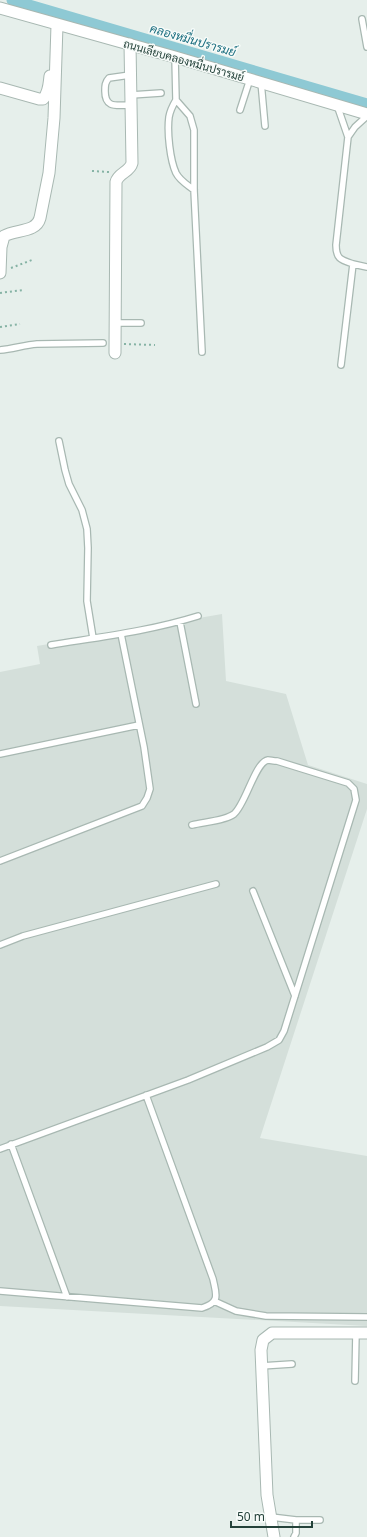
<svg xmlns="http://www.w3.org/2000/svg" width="367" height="1537" font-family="'Noto Sans',Sarabun,sans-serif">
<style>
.built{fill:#d4dfda}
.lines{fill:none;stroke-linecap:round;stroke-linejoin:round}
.canal{stroke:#8ec9d4;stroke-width:11}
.lane-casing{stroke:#a8b8b2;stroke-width:8}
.street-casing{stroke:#a8b8b2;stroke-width:13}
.path{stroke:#86b3a5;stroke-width:2;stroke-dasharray:2 3;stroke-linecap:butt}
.lane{stroke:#fff;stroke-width:5.5}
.street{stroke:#fff;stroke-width:11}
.labels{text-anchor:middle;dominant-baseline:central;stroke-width:3;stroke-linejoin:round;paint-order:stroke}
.street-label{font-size:11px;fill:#24423a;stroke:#f7fbf9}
.water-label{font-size:12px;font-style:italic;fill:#1c6f80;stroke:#f7fbf9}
</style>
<rect width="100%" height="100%" fill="#e6efeb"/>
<path class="built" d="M 222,614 L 226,681 L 286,694 L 308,765 L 367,784 L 367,809 L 260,1138 L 367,1156 L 367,1326 L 0,1306 L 0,672 L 40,664 L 37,646 Z"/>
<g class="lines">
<path class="canal" d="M 12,0 L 367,104"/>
<defs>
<path id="lane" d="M 362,19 L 367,47
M 175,57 L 176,100 L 190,116 L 194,130 L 194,190 L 202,352
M 130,75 L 109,78 C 105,82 105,86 105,91 C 105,109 117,105 131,105
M 261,82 L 265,126
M 131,95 L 161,93
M 176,100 C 173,105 170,111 169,117 C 167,132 170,160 176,173 C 180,181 188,185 194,190
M 337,105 L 348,137 L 336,245 C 336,259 341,260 353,264
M 240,110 L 250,79
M 348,137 L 355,127 L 367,116
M 115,323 L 141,323
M 0,350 C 13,349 24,345 37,344 L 103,343
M 341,365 L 353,264 L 367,267
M 59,441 L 65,470 L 69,484 L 82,510 L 87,529 L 88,548 L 87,601 L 93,638
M 180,622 L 196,704
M 51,645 C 100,637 150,631 198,616
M 0,754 L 139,725
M 0,861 L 142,806 L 147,798 L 150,789 L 144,747 L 121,634
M 253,891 L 295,996
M 0,945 L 23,936 L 216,884
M 11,1144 L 67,1297
M 0,1149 L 188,1080 L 267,1047 L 279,1040 L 284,1031 L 356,800 L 354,789 L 348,783 L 277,761 C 274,761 270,760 268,760 C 255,762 246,804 234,814 C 225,821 203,822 192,825
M 0,1291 L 202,1308 C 221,1302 216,1294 213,1279 L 146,1095
M 214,1301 L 236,1311 L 266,1316 L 367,1317
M 261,1366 L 292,1364
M 355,1381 L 356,1333
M 271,1517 L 296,1520 L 320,1520
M 294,1537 L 296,1533 L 296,1520"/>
<path id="street" d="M 0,8 L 175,57 L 367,114
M 0,88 L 39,99 L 43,99 C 49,93 49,84 50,76
M 0,273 L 1,247 L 4,236 C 16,229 36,233 40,218 L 49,173 L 54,118 L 57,25
M 115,353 L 116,182 C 118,173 130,172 132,163 L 130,44
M 274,1537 L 267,1495 L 261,1350 L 263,1340 L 272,1333 L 367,1333"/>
</defs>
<use href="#lane" class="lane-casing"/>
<use href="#street" class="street-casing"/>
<path class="path" d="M 92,171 L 109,172
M 11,268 L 32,260
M 0,293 L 23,290
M 0,327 L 20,324
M 124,344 L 155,345"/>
<use href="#lane" class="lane"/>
<use href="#street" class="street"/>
</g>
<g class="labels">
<g class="street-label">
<text transform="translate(184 60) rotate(16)">ถนนเลียบคลองหมื่นปรารมย์</text>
</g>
<g class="water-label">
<text transform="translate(193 40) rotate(16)">คลองหมื่นปรารมย์</text>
</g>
</g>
<path d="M231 1521v6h81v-6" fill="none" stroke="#24423a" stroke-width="2"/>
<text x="237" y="1521" font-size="12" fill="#24423a" stroke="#f7fbf9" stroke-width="3" paint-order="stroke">50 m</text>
</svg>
